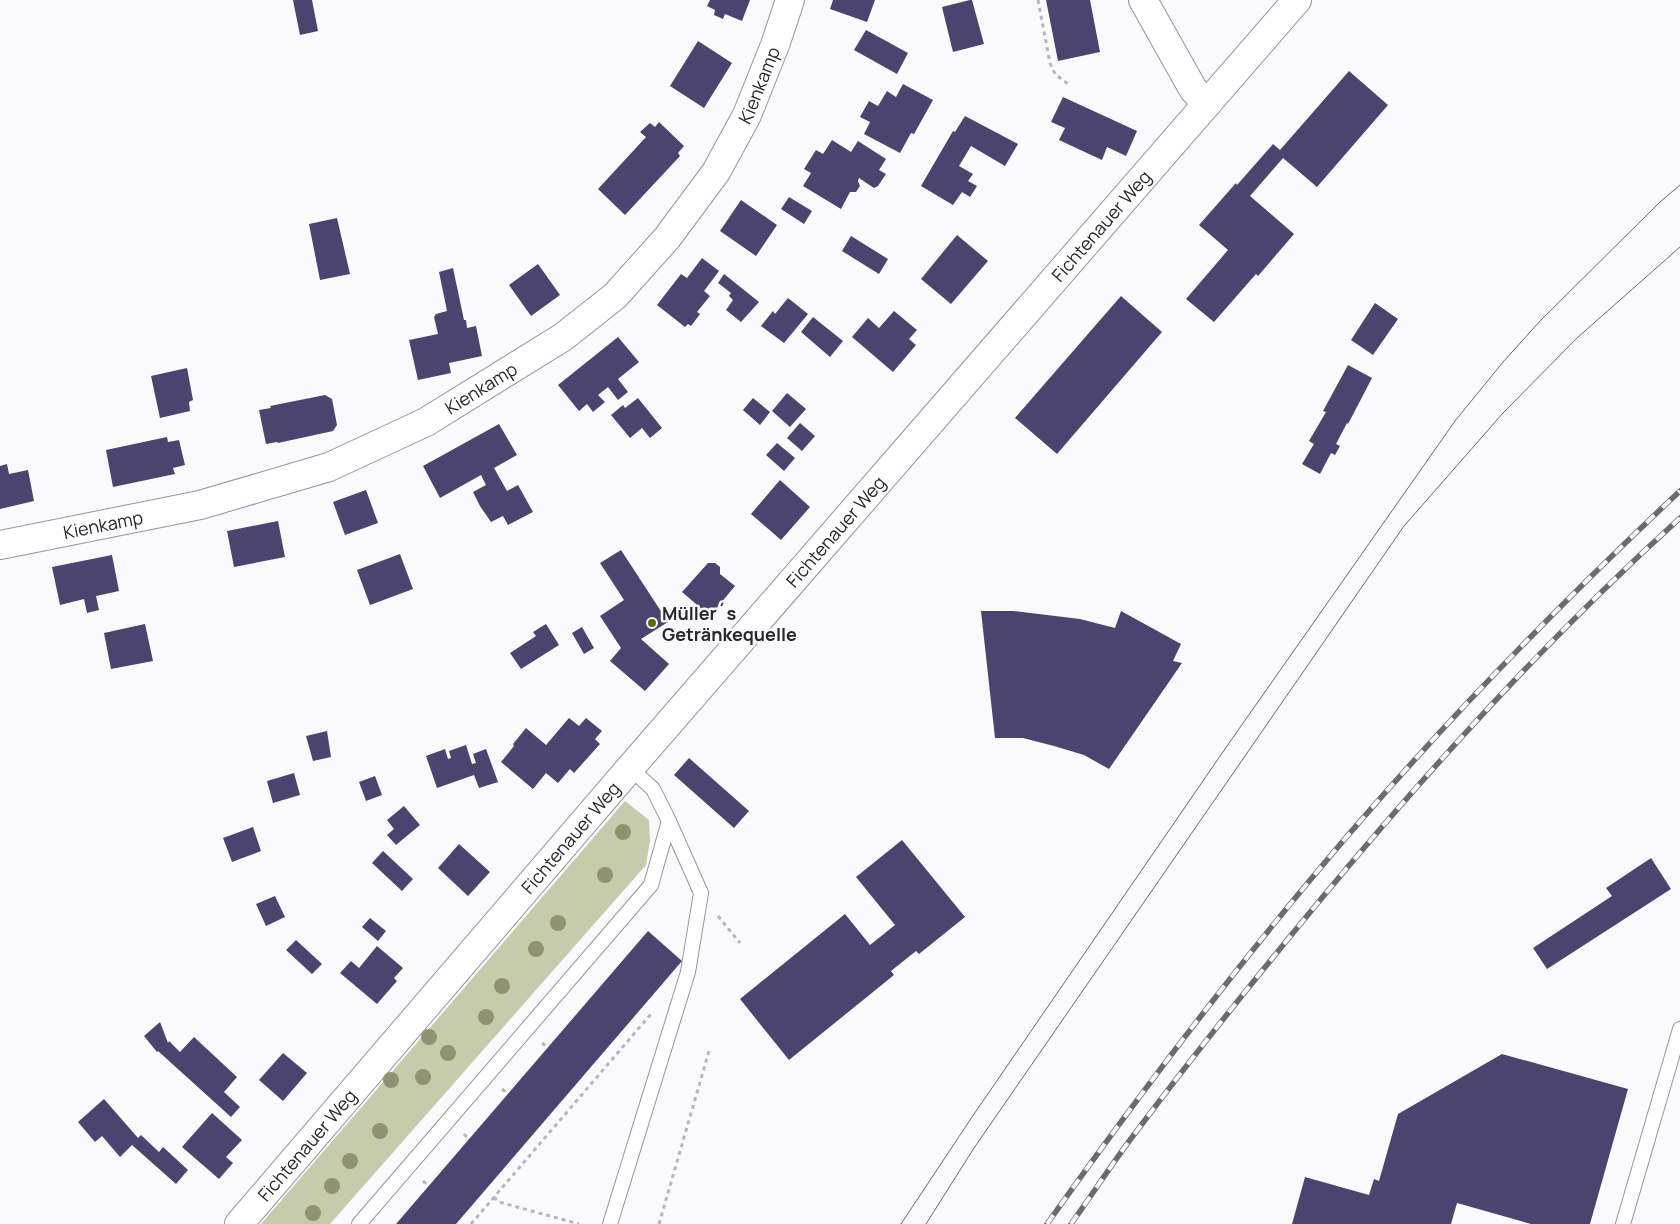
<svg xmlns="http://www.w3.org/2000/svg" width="1680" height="1224" font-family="Manrope,sans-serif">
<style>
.green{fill:#c6cbac}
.building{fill:#4b446e}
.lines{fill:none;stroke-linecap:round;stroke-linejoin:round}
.service-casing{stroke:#9593a1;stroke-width:16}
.minor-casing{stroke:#9593a1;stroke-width:30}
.path{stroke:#b7b6ba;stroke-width:3;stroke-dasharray:4 4;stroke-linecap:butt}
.service{stroke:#fff;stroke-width:14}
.minor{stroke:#fff;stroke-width:28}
.tram{stroke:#6b6a6f;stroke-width:1}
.rail-casing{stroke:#6b6a6f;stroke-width:5.5}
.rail{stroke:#faf9fc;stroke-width:4;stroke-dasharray:11;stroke-linecap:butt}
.tree{fill:#909271}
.poi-dot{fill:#60680a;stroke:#faf9fc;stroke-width:2}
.labels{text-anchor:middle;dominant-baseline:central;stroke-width:5;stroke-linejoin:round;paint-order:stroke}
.street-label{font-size:18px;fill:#27262c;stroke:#faf9fc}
.poi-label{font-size:18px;font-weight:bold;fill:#27262c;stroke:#faf9fc;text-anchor:start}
</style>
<rect width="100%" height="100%" fill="#faf9fc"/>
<path class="green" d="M 625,801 L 649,820 L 650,841 L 646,865 L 330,1224 L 261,1224 Z"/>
<path class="building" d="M 293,0 L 312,0 L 318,31 L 300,35 Z
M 710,0 L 750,0 L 742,21 L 725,14 L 723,19 L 714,15 L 715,10 L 707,6 Z
M 833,0 L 875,0 L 867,22 L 830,9 Z
M 970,0 L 972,0 L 984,44 L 953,52 L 942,7 Z
M 1046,0 L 1090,0 L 1100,52 L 1058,61 Z
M 866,30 L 908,53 L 897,74 L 854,50 Z
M 698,41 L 732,63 L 704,108 L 670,86 Z
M 1349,71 L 1388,105 L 1317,187 L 1283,158 L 1250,196 L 1294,234 L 1258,276 L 1256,274 L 1214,322 L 1186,299 L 1228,250 L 1199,225 L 1236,183 L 1237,185 L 1273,144 L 1280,150 Z
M 903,84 L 933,100 L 914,134 L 911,133 L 900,153 L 864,134 L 870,122 L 860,117 L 869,101 L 878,106 L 887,91 L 896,97 Z
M 1063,97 L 1137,131 L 1126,156 L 1107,147 L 1102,160 L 1059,140 L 1065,128 L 1051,122 Z
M 965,116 L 1018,144 L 1005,166 L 971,146 L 959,166 L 973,174 L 968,181 L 977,186 L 970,197 L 962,192 L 953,205 L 921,186 L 953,131 L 955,132 Z
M 659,122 L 684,146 L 678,153 L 680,156 L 625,215 L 598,189 L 646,137 L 640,132 L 650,123 L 655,127 Z
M 832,140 L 851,152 L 858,141 L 886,159 L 879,170 L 886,174 L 878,186 L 874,188 L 859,178 L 858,181 L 860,186 L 856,192 L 850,192 L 841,209 L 803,186 L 811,173 L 804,169 L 816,150 L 823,154 Z
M 789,197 L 812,211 L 804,224 L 781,209 Z
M 741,200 L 777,225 L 756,256 L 720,231 Z
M 337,218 L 350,274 L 320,280 L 309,224 Z
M 957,235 L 988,261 L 951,304 L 921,279 Z
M 851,236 L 888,259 L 879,274 L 842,251 Z
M 702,258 L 719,271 L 704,291 L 710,296 L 697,312 L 700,314 L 691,326 L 688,324 L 685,327 L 657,305 L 681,274 L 687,278 Z
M 538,264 L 560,295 L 531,316 L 509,285 Z
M 453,268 L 464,320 L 466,320 L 467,328 L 476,326 L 482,356 L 449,363 L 451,373 L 418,380 L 409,340 L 438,334 L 434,317 L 436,314 L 447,311 L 439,272 Z
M 724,274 L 759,302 L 741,322 L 726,310 L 733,300 L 729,296 L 731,293 L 718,283 Z
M 1121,296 L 1162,332 L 1057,454 L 1015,418 Z
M 788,298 L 808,314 L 784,343 L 761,326 L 773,311 L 775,314 Z
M 1375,303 L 1398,319 L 1373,355 L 1351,340 Z
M 894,311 L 917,330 L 909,339 L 916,345 L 893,372 L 852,337 L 868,318 L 879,328 Z
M 813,317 L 843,341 L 830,357 L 801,332 Z
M 618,337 L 639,362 L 618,379 L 628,392 L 618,400 L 608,387 L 598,395 L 605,402 L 593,412 L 587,404 L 579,411 L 558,385 Z
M 1348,365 L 1372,378 L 1348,424 L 1347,423 L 1336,444 L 1340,446 L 1335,455 L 1331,453 L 1320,474 L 1302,464 L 1314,444 L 1309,441 L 1326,412 L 1323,411 Z
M 187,368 L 193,400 L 189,402 L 190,411 L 160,418 L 151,376 Z
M 787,393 L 806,409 L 790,427 L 772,411 Z
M 325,395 L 332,399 L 337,425 L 333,431 L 278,443 L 277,442 L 266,444 L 259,410 L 271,408 L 270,406 Z
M 638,398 L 662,428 L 650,438 L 642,428 L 630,438 L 611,415 L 623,405 L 625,408 Z
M 753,398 L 770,412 L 760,425 L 743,410 Z
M 800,423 L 815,436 L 802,451 L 787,438 Z
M 499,424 L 517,455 L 494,468 L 507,491 L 518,485 L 533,512 L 508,525 L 503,516 L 491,522 L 480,506 L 473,492 L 486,485 L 481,475 L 440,498 L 423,466 Z
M 167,437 L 168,442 L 179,440 L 185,465 L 173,468 L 175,474 L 113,487 L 106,450 Z
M 777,443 L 795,458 L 784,471 L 766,455 Z
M 7,464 L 9,474 L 28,470 L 34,501 L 0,509 L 0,466 Z
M 780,480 L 810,507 L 781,540 L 751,514 Z
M 366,490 L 378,523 L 345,535 L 333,502 Z
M 278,521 L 285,557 L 234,567 L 227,531 Z
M 621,550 L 668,622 L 641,639 L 669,664 L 645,691 L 610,661 L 621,648 L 600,616 L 624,600 L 600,563 Z
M 400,554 L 413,589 L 370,605 L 357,570 Z
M 112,555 L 119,591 L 96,596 L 99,610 L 87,613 L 84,599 L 60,605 L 52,567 Z
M 708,563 L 715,563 L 720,567 L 720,574 L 735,586 L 710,616 L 682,592 Z
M 981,611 L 1013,611 L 1080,619 L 1115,628 L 1121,611 L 1181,644 L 1173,661 L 1182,663 L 1109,769 L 1084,755 L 1054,746 L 1023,738 L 995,738 Z
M 145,624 L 153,661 L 111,669 L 104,633 Z
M 546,624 L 559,645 L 521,669 L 510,653 L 536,636 L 533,632 Z
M 582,627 L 594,648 L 584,654 L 572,633 Z
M 569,718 L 579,726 L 586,718 L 602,731 L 595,739 L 600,744 L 574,773 L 570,769 L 558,783 L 546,773 L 533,789 L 501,762 L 514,746 L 513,744 L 526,728 L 546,745 Z
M 327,731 L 331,757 L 313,761 L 306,736 Z
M 466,745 L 472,764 L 476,763 L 473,754 L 486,749 L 498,782 L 479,788 L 474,775 L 437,788 L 426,756 L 445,749 L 448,759 L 451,758 L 449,751 Z
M 689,758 L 749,811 L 734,828 L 674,775 Z
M 294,773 L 300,795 L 273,803 L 267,781 Z
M 375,776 L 382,795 L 366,801 L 359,782 Z
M 404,806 L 420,825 L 396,845 L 387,835 L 394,829 L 387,820 Z
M 253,827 L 261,851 L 232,862 L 223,838 Z
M 902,840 L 965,917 L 919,954 L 916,951 L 891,971 L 894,975 L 789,1060 L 740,999 L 845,914 L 870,945 L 895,925 L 856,877 Z
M 459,844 L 490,872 L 468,896 L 438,868 Z
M 383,851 L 413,879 L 402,891 L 372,863 Z
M 1651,858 L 1671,889 L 1547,969 L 1533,948 L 1612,896 L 1606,888 Z
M 275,896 L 285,917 L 266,926 L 256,904 Z
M 370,918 L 386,931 L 378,941 L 362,927 Z
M 648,931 L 682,961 L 456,1224 L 396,1224 Z
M 296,940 L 322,964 L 312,974 L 286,950 Z
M 377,946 L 403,968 L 394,978 L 397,981 L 377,1004 L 340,973 L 351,961 L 359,968 Z
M 160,1022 L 168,1043 L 169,1041 L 180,1052 L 194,1037 L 237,1077 L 224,1092 L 240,1107 L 231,1117 L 158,1051 L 157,1052 L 144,1036 Z
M 283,1053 L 307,1073 L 283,1101 L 259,1080 Z
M 1502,1054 L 1628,1089 L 1590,1224 L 1531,1224 L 1457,1203 L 1451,1224 L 1292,1224 L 1305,1177 L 1369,1195 L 1374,1179 L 1379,1181 L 1398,1114 Z
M 104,1099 L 138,1138 L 141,1135 L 159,1152 L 163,1147 L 188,1170 L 176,1184 L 132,1145 L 120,1157 L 102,1136 L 95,1142 L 78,1122 Z
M 212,1113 L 242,1140 L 226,1157 L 233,1163 L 219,1179 L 182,1147 Z"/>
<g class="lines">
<defs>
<path id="service" d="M 359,1224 L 651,885 L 669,821 L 653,789 L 630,768
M 610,1224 L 688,972 L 701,893 L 669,821
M 1623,1224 L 1680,1029"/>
<g id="minor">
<path d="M 1143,0 L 1193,89 L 1207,104"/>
<path id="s1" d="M 0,545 L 200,505 L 329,467 L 426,422 L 563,337 L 615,296 L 667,238 L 716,172 L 747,115 L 775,45 L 790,0"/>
<path id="s2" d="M 239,1224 L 630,768 L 1297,0"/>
</g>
</defs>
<use href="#service" class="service-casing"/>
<use href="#minor" class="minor-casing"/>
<path class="path" d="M 1038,0 L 1050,63 L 1055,74 L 1068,84
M 718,916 L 740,943
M 542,1043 L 548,1048
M 502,1089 L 508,1094
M 464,1134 L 469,1139
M 423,1181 L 429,1186
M 494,1197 L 499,1202 L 579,1224
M 471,1224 L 651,1014
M 659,1224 L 709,1051"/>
<use href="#service" class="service"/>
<use href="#minor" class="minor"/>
<path class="tram" d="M 901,1224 L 972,1117 L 1227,746 L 1455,421 L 1503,362 L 1541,320 L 1660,202 L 1680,185
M 926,1224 L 974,1148 L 1404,526 L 1503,413 L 1577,338 L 1680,247"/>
<defs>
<path id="rail" d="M 1047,1224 C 1131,1106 1218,990 1311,879 C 1425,742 1550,613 1680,491
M 1071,1224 C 1094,1192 1115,1159 1139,1128 C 1199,1048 1262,970 1326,893 C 1436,761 1553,633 1680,518"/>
</defs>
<use href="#rail" class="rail-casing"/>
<use href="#rail" class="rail"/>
</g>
<g class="tree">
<circle cx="623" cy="832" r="8"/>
<circle cx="605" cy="875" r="8"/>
<circle cx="558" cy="923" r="8"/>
<circle cx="536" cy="949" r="8"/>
<circle cx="502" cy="986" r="8"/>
<circle cx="486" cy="1017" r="8"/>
<circle cx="429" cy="1037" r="8"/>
<circle cx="448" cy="1053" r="8"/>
<circle cx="423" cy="1077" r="8"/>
<circle cx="391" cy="1080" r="8"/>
<circle cx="380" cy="1131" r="8"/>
<circle cx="350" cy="1161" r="8"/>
<circle cx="332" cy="1186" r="8"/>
<circle cx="313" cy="1213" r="8"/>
</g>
<circle class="poi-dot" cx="652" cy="623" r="5"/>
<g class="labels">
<g class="street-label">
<text stroke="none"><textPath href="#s1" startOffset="930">Kienkamp</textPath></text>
<text stroke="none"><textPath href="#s2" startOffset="1319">Fichtenauer Weg</textPath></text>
<text stroke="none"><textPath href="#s1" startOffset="510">Kienkamp</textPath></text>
<text stroke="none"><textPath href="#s1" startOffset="105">Kienkamp</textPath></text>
<text stroke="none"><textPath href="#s2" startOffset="914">Fichtenauer Weg</textPath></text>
<text stroke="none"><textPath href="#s2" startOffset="509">Fichtenauer Weg</textPath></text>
<text stroke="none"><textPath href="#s2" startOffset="104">Fichtenauer Weg</textPath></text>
</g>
<g class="poi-label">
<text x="662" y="613">Müller´s<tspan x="662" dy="21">Getränkequelle</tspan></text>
</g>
</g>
</svg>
